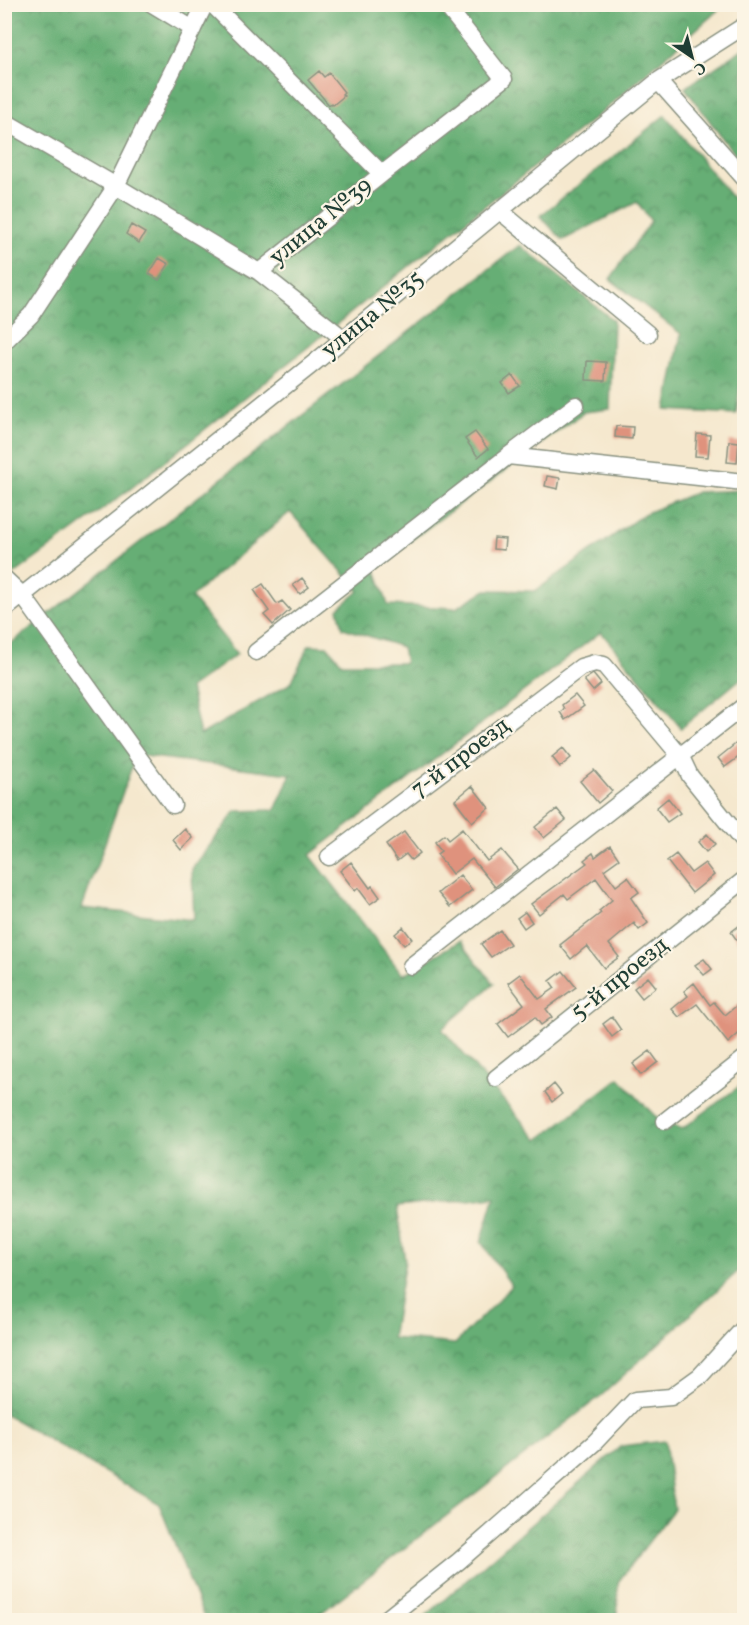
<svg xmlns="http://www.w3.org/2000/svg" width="749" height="1625" font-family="Vollkorn,serif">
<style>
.forest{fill:url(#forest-crowns);stroke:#427654;stroke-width:1.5;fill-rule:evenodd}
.building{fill:#df927d}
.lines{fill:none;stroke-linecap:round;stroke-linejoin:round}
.minor-casing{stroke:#8a9281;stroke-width:19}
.minor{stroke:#fff;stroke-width:16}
.labels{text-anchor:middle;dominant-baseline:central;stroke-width:4.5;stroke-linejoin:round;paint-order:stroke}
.street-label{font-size:24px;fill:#1f3d34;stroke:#fcf5e5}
</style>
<defs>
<pattern id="forest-crowns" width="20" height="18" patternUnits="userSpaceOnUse" patternTransform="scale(1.5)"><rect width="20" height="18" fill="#66ae75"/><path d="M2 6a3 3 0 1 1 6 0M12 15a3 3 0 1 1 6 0" fill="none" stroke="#538f61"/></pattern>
</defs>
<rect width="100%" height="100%" fill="#fcf5e5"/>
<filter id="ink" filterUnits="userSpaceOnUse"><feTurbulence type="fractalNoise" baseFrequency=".0167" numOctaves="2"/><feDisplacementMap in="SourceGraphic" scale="12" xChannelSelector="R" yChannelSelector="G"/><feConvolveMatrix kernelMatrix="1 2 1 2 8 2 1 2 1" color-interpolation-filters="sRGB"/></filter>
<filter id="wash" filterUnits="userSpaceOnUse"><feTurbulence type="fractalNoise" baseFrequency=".008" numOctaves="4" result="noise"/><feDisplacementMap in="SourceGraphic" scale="24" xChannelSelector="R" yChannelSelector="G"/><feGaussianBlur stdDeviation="1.35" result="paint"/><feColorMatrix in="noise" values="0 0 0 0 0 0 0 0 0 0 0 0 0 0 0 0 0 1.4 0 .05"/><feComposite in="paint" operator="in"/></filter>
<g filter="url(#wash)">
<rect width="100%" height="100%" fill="#f5e8ce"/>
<path class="forest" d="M 5,5 L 724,5 L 601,113 L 129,490 L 13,575 L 5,564 Z
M 744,48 L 744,163 L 735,155 L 685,88 Z
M 665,115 L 734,200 L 744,206 L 744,357 L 736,414 L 666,410 L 681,334 L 610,279 L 651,221 L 637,202 L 563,240 L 540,216 Z
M 520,245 L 613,320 L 610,409 L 584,412 L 375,567 L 388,605 L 456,608 L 486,590 L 535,591 L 644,514 L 697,492 L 744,490 L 744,676 L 681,728 L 601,632 L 310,855 L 403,975 L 460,941 L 494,984 L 442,1029 L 538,1140 L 619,1078 L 655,1116 L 682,1129 L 744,1083 L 744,1266 L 602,1395 L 312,1620 L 205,1620 L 159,1504 L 5,1414 L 5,648 ZM 290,512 L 359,591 L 338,609 L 343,628 L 402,647 L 405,663 L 342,663 L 327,646 L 309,645 L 291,683 L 200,735 L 190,688 L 237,654 L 191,597 ZM 136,755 L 291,774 L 275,810 L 236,811 L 192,869 L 194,920 L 82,908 ZM 495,1196 L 481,1242 L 512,1286 L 455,1344 L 392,1338 L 405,1261 L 397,1207 Z
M 665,1441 L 674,1509 L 618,1582 L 617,1620 L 421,1620 L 621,1446 Z"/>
<g id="blocks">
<path class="building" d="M 319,71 L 324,77 L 329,73 L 344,92 L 342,94 L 344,96 L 333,105 L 331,103 L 329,105 L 308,80 Z
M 131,225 L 145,233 L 139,243 L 126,234 Z
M 159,258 L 169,264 L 159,280 L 149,274 Z
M 587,361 L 606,362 L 605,381 L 586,380 Z
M 512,375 L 520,386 L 509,393 L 502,383 Z
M 616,426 L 633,427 L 632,439 L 615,437 Z
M 475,432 L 488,449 L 478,457 L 465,439 Z
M 697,434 L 710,435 L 708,457 L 695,456 Z
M 729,441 L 739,442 L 737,463 L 727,462 Z
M 547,476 L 560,478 L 558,489 L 545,486 Z
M 494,538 L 505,539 L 504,550 L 493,549 Z
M 302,578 L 309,587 L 300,594 L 293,585 Z
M 263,584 L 277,604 L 282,601 L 290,610 L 273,625 L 264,615 L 269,611 L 254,590 Z
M 593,674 L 601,684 L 593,691 L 584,680 Z
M 575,695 L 584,706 L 565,720 L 560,712 L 564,709 L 562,705 Z
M 744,737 L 744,753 L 725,767 L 718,758 Z
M 563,748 L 571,758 L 560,767 L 552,757 Z
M 594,770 L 612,791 L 598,803 L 580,781 Z
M 472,786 L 489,808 L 472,822 L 455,800 Z
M 668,798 L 680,813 L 667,822 L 656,808 Z
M 557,809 L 566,820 L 544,838 L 535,827 Z
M 185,829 L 193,838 L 181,850 L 173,840 Z
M 462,829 L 487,861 L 502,850 L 518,869 L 495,887 L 472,859 L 452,874 L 437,854 L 441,851 L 435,842 L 444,835 L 448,840 Z
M 404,832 L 420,853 L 411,860 L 406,854 L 397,861 L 386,845 Z
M 707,834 L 715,844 L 706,852 L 698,842 Z
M 610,846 L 619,859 L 604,870 L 616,886 L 628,877 L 639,892 L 631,898 L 648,923 L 639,930 L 634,923 L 609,944 L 619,957 L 604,968 L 587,946 L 571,959 L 560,945 L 601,913 L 599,911 L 612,900 L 596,878 L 568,899 L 564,894 L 539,914 L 531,904 L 587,863 L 584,860 L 593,853 L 595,857 Z
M 676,854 L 691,873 L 705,863 L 714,875 L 692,893 L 667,861 Z
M 351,862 L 370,888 L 372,886 L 380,897 L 370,904 L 358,888 L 355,891 L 340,871 Z
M 460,875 L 472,890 L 450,907 L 438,893 Z
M 525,912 L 532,922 L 524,928 L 517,918 Z
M 744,922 L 744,950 L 731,932 Z
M 403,927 L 412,939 L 404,945 L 395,934 Z
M 500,930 L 510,944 L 491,957 L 481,944 Z
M 704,959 L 712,969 L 704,975 L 695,965 Z
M 563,971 L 576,987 L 546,1009 L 552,1017 L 541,1025 L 535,1017 L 508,1037 L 498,1024 L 524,1004 L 508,983 L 520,974 L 539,999 L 555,988 L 550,981 Z
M 648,977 L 656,987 L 642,998 L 634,988 Z
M 694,983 L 710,1005 L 714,1002 L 725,1015 L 740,1003 L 744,1008 L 744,1029 L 728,1043 L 697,1004 L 679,1017 L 672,1009 L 688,996 L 684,991 Z
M 612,1017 L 621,1030 L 612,1037 L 603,1024 Z
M 650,1051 L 658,1062 L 641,1075 L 633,1064 Z
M 554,1084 L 562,1094 L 552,1102 L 545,1092 Z"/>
</g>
</g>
<g filter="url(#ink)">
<use href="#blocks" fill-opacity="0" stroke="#8a9281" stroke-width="1.5"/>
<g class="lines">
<defs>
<path id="minor" d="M 152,4 L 193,29
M 658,81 L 744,178
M 4,121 L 116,186 L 259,272 L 382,174 L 212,4
M 382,174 L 504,79 L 445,4
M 500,211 L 648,334
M 259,272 L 344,339
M 4,342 L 31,315 L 116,186 L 205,4
M 576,405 L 508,456 L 744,482
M 4,578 L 23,596 L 173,805
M 4,610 L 314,363 L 658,81 L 744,26
M 256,652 L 508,456
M 329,857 L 581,667 L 595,663 L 604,665 L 681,757 L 690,776 L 744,843
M 411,966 L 744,706
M 496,1078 L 744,880
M 665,1121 L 744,1059
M 385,1620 L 459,1561 L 595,1442 L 635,1400 L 671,1397 L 700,1376 L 744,1328"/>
</defs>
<use href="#minor" class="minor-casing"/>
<use href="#minor" class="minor"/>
</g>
</g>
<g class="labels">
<g class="street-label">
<text transform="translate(321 222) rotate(-39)">улица №39</text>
<text transform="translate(373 315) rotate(-39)">улица №35</text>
<text transform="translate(461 758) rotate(-37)">7-й проезд</text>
<text transform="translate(620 979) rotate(-39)">5-й проезд</text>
</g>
</g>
<rect width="749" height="1625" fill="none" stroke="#fcf5e5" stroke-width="24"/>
<g transform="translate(692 57) rotate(145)" stroke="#fcf5e5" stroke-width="4.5" paint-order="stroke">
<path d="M0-4.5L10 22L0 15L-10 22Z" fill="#1f3d34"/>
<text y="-9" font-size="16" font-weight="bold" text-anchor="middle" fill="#1f3d34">С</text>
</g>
</svg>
